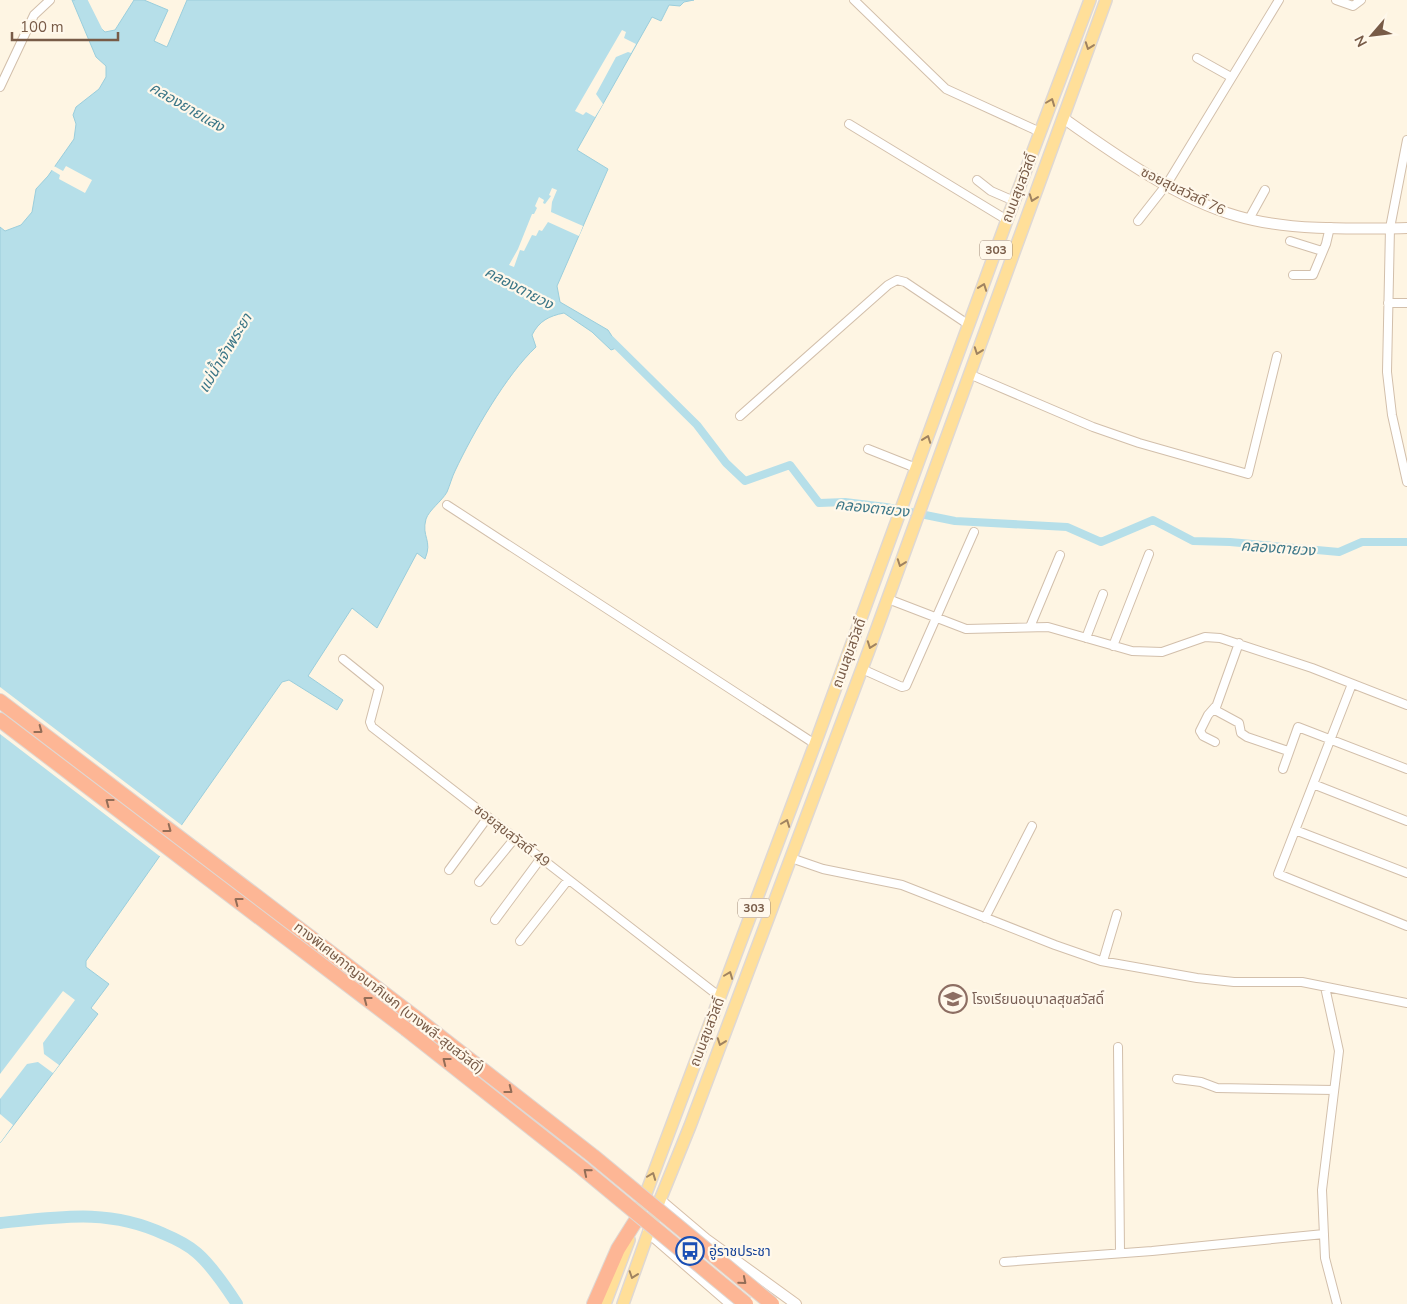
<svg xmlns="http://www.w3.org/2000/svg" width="1407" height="1304" font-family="'Nunito Sans','Noto Sans Thai',sans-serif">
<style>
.water{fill:#b6dfe9;stroke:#9bcedc}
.pier{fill:#fef5e3}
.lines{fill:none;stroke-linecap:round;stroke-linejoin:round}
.canal{stroke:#b6dfe9;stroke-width:8}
.river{stroke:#b6dfe9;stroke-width:12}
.street-casing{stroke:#d2bfab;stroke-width:10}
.secondary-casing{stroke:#d6bfa8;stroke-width:12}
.primary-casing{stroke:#dfd8d3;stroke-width:14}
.highway-casing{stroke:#dfd8d3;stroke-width:16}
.street{stroke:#fff;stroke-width:8}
.secondary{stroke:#fff;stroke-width:10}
.primary{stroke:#ffdf99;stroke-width:11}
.highway{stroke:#fdb695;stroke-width:14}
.highway-bridge-casing{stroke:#dfd8d3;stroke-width:16;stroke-linecap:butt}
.highway-bridge{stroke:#fdb695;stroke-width:14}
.oneway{stroke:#a08360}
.oneway2{stroke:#936d57}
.labels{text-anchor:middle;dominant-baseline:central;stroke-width:4.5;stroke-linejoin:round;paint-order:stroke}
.shield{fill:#fff8eb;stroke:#a08a78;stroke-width:1}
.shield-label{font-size:12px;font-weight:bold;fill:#785b47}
.street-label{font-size:14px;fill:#785b47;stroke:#fff8eb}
.education-label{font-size:14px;fill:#785e54;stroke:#fff8eb;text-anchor:start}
.transit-label{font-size:14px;fill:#164399;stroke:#fff8eb;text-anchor:start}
.water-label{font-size:15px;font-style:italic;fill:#3b7687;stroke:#fff8eb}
</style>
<rect width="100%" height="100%" fill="#fef5e3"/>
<path class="water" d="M 72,0 L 81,0 L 91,19 L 105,32 L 115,30 L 134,0 L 144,0 L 168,10 L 154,41 L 167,47 L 187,0 L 694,0 L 684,2 L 680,6 L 669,5 L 661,21 L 652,17 L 577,150 L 608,169 L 557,286 L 560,302 L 608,330 L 619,347 L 611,350 L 592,332 L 564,313 C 549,316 539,321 532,335 L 536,347 C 506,375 473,433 455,471 C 452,477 450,485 447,492 C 442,501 429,510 426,519 C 421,537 433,540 425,559 L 417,553 L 377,628 L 352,608 L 308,676 L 343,700 L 337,710 L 289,680 L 282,682 L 86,961 L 86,967 L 109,984 L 91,1008 L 98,1014 L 0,1143 L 0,227 L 5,231 L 21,225 L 32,212 L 36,189 L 48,176 L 74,139 L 76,124 L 73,115 L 76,107 L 99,89 L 106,77 L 106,66 L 96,57 Z"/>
<path class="pier" d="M 622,30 L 626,32 L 624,38 L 636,44 L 631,53 L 628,52 L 616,57 L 596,94 L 603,104 L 595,117 L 586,112 L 583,115 L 575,111 Z
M 52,165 L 63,171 L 66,166 L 92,180 L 85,193 L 59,179 L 60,175 L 50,169 Z
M 552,188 L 557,190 L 552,202 L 551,212 L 583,226 L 579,236 L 548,222 L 542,231 L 539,230 L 536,236 L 532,235 L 524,251 L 520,250 L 514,267 L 509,265 L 518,249 L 532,214 L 534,214 L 537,208 L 535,206 L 539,197 L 544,200 L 543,203 L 545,204 L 551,196 L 549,195 Z
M 0,687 L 184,827 L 162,858 L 0,734 Z
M 63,991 L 75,1000 L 43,1043 L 44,1054 L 59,1065 L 53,1073 L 38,1062 L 27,1064 L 0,1099 L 0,1074 Z
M 0,1114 L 13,1125 L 0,1143 Z"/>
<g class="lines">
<path class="canal" d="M 611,340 L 697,425 L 726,463 L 745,481 L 790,465 L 819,503 L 845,502 L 886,507 L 955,521 L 1067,527 L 1101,542 L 1153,520 L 1193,541 L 1230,542 L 1339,552 L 1362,542 L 1407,542"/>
<path class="river" d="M 81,0 L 98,34
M 0,1223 C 59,1217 108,1208 164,1234 C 176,1239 188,1245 197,1253 C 212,1266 226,1287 237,1304"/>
<defs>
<path id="street" d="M 854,0 L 946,89 L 1040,132
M 1336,0 L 1353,6 L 1361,0
M 1197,58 L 1231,77
M 0,87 L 34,15 L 50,0
M 849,124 L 1007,220
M 1407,140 L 1390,228 L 1387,372 L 1392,415 L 1407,482
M 977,180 L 991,191 L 1014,201
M 1249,219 L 1265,190
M 1138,221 L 1167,184 L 1279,0
M 1290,241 L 1322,251
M 1293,275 L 1313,275 L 1326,244 L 1330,227
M 1388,303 L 1407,303
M 969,374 L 1093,427 L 1139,443 L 1248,474 L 1277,356
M 740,416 L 888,285 L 897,280 L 905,282 L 969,325
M 868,449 L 916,468
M 447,505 L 815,744
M 888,599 L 966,629 L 1048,627 L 1132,651 L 1162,652 L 1205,637 L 1220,638 L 1312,668 L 1407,705
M 1030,627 L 1060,555
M 1086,638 L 1103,594
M 1239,643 L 1215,710 L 1239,723 L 1241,733 L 1247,737 L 1288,751
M 1113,646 L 1149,554
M 343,659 L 379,688 L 370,722 L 372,727 L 720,997
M 862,669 L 902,687 L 906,686 L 974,532
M 1352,684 L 1278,874 L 1407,926
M 1215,707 L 1208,715 L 1200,731 L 1203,736 L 1215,742
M 1283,769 L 1298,727 L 1407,769
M 1313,784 L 1407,821
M 1295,830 L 1407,873
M 791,858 L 823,869 L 902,885 L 1055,945 L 1101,961 L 1197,978 L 1234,982 L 1302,982 L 1407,1003
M 449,870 L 488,817
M 479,882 L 515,838
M 985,918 L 1032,826
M 495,920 L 541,858
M 520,941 L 568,880
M 1103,961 L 1117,914
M 1325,987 L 1339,1051 L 1322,1190 L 1325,1258 L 1337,1304
M 1118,1047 L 1120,1252
M 1177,1079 L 1201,1082 L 1217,1088 L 1334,1090
M 1004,1262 L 1152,1251 L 1324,1234"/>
<path id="secondary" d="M 1063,118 C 1114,154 1177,199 1237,216 C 1288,231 1354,229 1407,228
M 660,1200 L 706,1239 L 796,1304
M 648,1232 L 731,1304"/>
<path id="primary" d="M 636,1220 L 815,744 L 1007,220 L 1090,0
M 605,1304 L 629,1240
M 623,1304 L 660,1200 L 690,1126 L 869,650 L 1106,0"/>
<path id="highway" d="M 0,701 L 415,1017
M 0,720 L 406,1029
M 594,1304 L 618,1249 L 635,1222"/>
</defs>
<use href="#street" class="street-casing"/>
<use href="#secondary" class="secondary-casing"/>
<use href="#primary" class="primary-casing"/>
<use href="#highway" class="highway-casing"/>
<use href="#street" class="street"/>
<use href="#secondary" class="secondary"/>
<use href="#primary" class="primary"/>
<use href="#highway" class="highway"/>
<defs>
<path id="highway-bridge" d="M 415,1017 L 593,1156 L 772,1304
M 406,1029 L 582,1168 L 746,1304"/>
</defs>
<use href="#highway-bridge" class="highway-bridge-casing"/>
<use href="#highway-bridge" class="highway-bridge"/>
</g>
<defs><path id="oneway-chevron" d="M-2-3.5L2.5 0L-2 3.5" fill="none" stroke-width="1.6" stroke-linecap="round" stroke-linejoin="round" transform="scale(1.25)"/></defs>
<g class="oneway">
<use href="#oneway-chevron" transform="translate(1089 46) rotate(110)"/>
<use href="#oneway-chevron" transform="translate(1051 102) rotate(-69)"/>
<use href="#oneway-chevron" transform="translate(1033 198) rotate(110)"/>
<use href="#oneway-chevron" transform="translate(983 287) rotate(-70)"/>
<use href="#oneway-chevron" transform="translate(978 351) rotate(110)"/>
<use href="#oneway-chevron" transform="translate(927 439) rotate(-70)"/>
<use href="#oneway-chevron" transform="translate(901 563) rotate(110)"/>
<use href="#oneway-chevron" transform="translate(871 645) rotate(110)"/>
<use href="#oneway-chevron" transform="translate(786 823) rotate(-69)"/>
<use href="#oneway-chevron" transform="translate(729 975) rotate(-69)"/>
<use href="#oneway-chevron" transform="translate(721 1042) rotate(110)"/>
<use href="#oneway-chevron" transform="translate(652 1176) rotate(-69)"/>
<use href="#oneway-chevron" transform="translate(633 1275) rotate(109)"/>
</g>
<g class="oneway2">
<use href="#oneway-chevron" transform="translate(39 730) rotate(37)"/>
<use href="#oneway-chevron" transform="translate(109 802) rotate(-143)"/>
<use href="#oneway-chevron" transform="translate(168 829) rotate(37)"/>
<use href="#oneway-chevron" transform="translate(238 901) rotate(-143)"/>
<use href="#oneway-chevron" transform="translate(367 1000) rotate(-143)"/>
<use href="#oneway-chevron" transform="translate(446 1061) rotate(-142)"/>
<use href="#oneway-chevron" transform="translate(509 1090) rotate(38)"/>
<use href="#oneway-chevron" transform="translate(587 1172) rotate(-140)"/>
<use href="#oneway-chevron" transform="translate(743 1281) rotate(40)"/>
</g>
<defs>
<symbol id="school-ring" viewBox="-11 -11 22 22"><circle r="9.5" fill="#fff8eb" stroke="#8d6e63" stroke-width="1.5"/><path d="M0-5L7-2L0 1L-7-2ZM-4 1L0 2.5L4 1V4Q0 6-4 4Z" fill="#8d6e63"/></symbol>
<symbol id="bus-ring" viewBox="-11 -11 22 22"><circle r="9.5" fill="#fff8eb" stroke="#1a4fb4" stroke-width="1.5"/><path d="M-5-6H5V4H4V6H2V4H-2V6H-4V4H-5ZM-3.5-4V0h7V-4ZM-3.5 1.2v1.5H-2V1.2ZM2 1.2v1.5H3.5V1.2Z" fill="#1a4fb4"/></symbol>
</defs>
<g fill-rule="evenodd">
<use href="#school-ring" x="937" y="983" width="32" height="32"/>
<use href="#bus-ring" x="674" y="1235" width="32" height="32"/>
</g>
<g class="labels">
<g class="shield">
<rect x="980" y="240.5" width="32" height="19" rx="4"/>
<rect x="738" y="898.5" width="32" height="19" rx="4"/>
</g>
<g class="shield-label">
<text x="996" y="250">303</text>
<text x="754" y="908">303</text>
</g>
<g class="street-label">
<text transform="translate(1019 188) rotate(-69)">ถนนสุขสวัสดิ์</text>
<text transform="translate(1183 191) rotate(26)">ซอยสุขสวัสดิ์ 76</text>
<text transform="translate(849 653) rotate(-70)">ถนนสุขสวัสดิ์</text>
<text transform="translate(512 836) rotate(38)">ซอยสุขสวัสดิ์ 49</text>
<text transform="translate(389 998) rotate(38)">ทางพิเศษกาญจนาภิเษก (บางพลี-สุขสวัสดิ์)</text>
<text transform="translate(707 1032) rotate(-69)">ถนนสุขสวัสดิ์</text>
</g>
<g class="education-label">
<text x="972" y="999">โรงเรียนอนุบาลสุขสวัสดิ์</text>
</g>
<g class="transit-label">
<text x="709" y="1251">อู่ราชประชา</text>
</g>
<g class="water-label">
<text transform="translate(187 107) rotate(30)">คลองยายแสง</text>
<text transform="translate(519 288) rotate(28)">คลองตายวง</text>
<text transform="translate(225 353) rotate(-59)">แม่น้ำเจ้าพระยา</text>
<text transform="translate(872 508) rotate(6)">คลองตายวง</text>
<text transform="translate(1278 548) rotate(4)">คลองตายวง</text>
</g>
</g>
<g transform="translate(1372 35) rotate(242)" stroke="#fff8eb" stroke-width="4" paint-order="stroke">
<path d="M0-4L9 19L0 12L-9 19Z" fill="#785b47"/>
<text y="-8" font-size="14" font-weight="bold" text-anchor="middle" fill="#785b47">N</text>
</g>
<path d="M12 32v8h106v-8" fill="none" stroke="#785b47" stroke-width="2.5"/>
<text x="20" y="32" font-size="15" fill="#785b47" stroke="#fff8eb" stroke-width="4" paint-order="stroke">100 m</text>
</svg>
